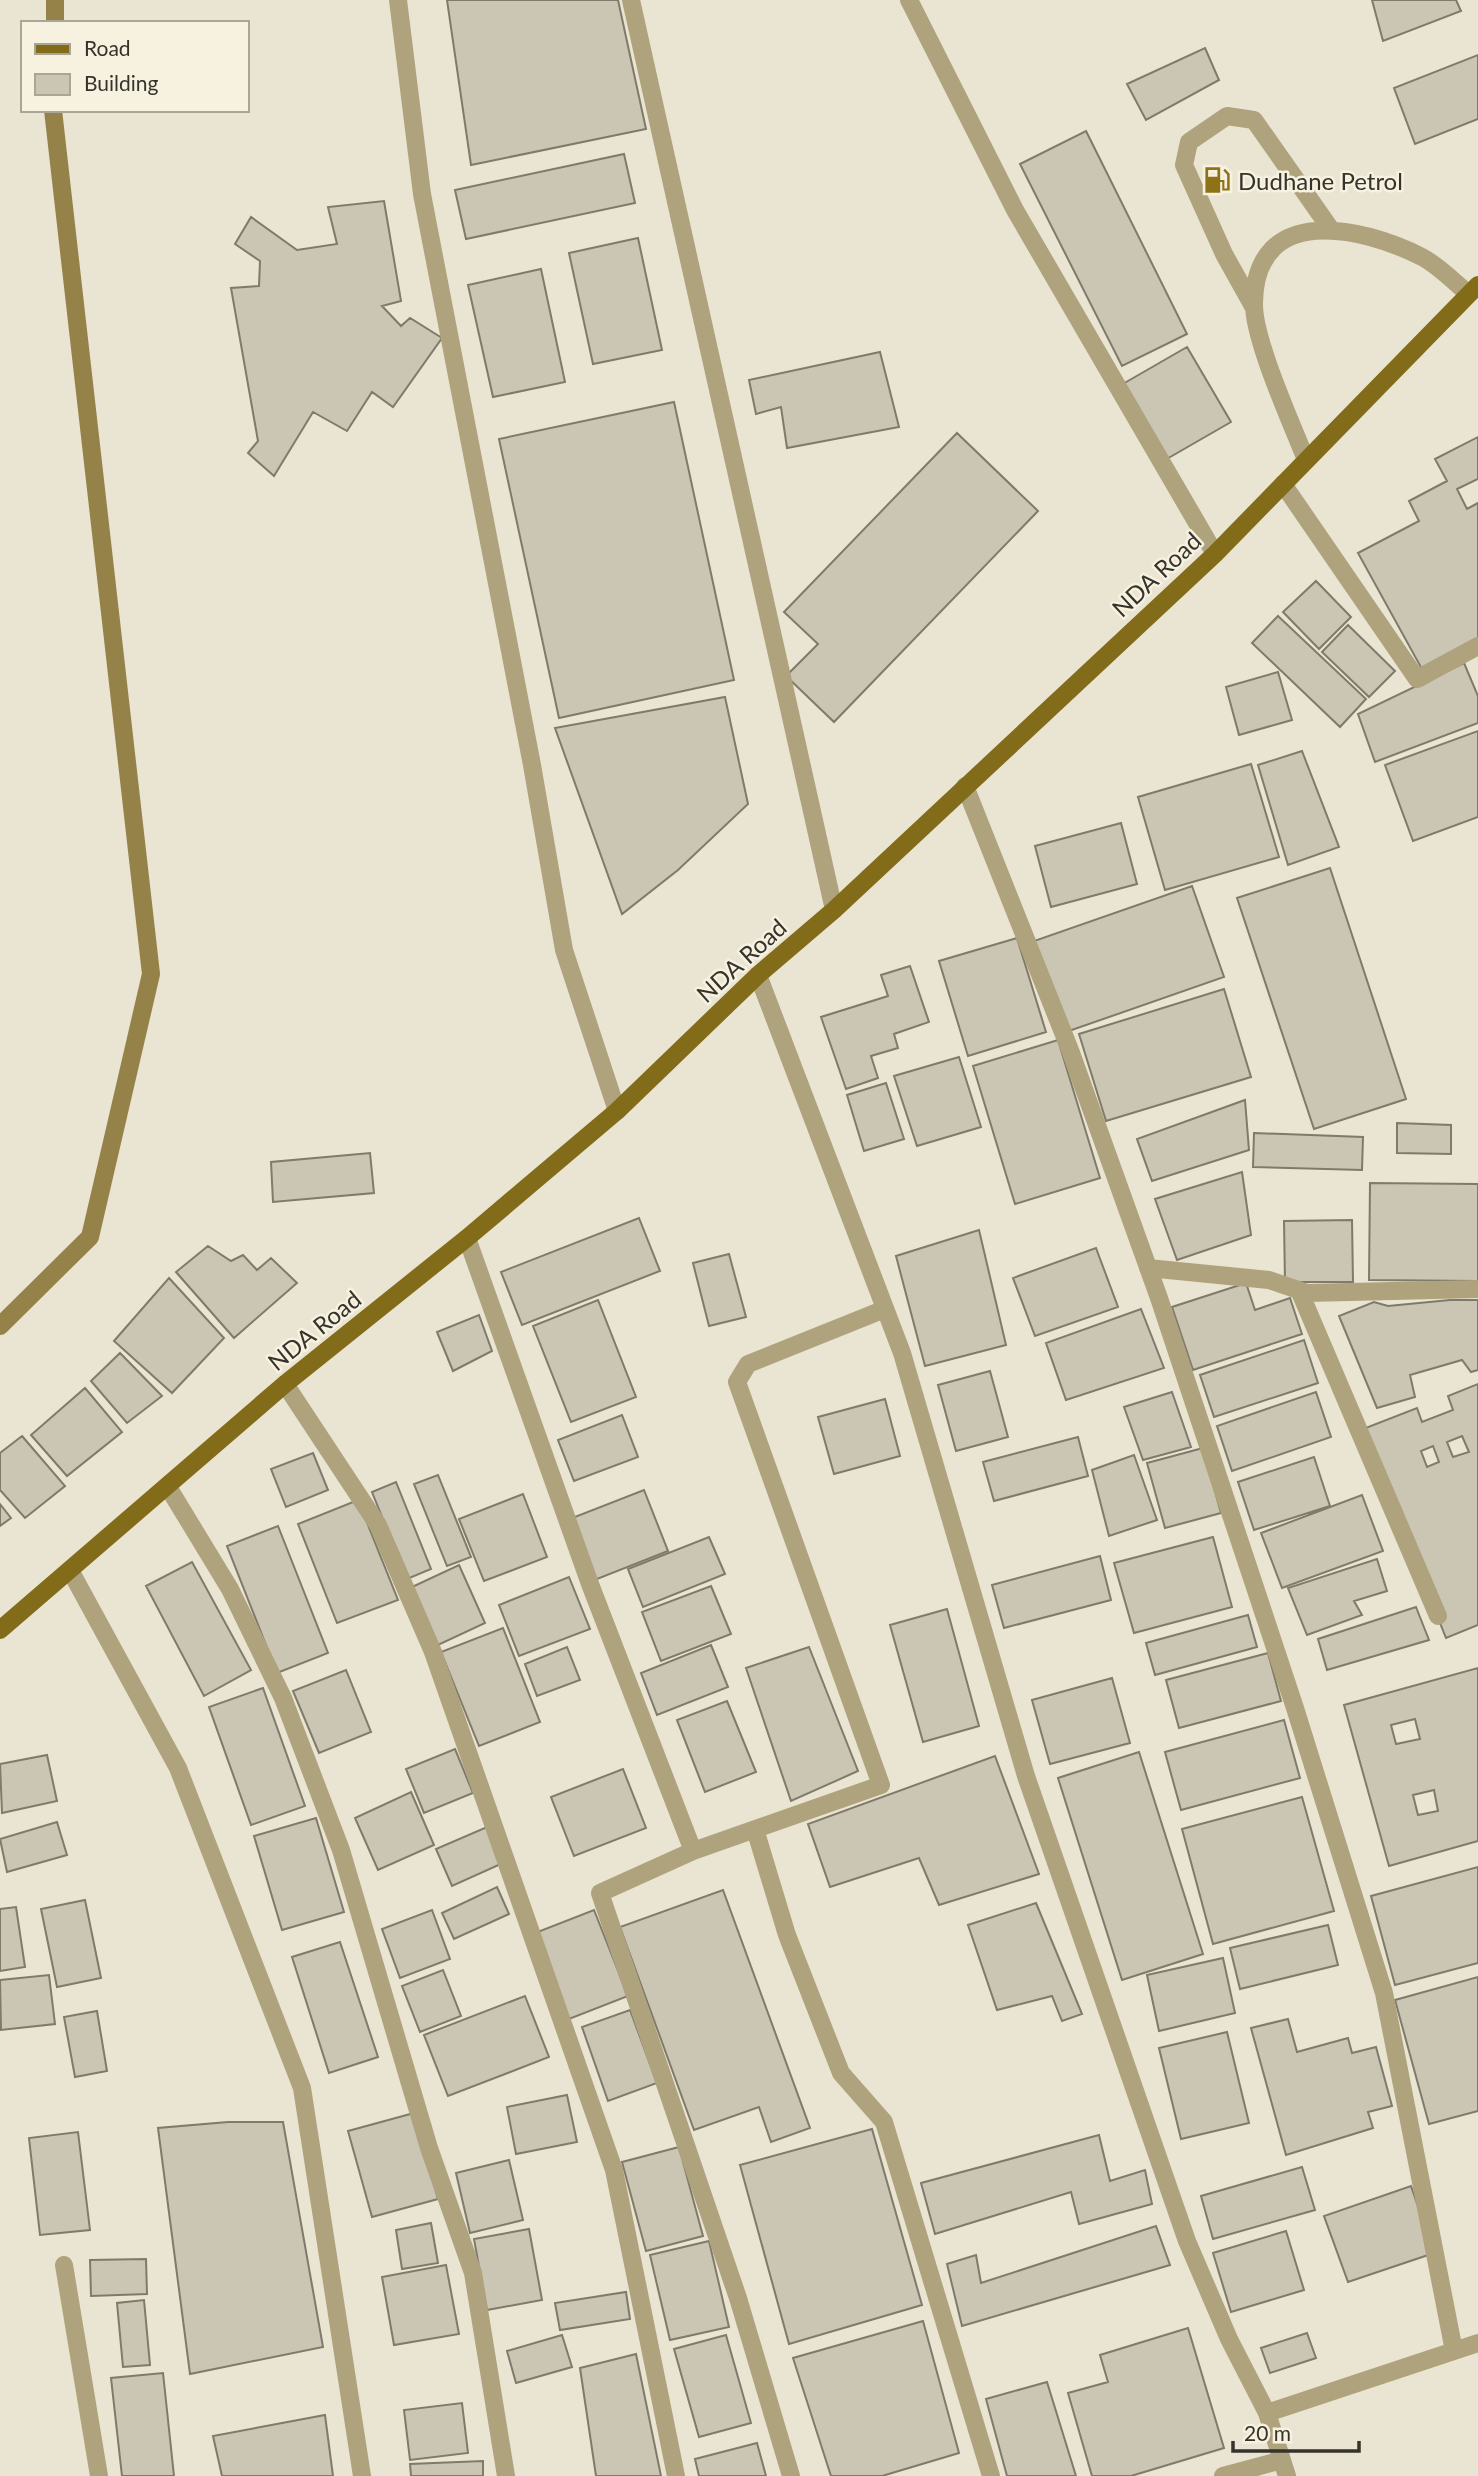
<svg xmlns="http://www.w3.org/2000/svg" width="1478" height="2476" font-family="Lato,sans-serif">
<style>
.building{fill:#cbc5b4;stroke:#7f7a6a;stroke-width:2;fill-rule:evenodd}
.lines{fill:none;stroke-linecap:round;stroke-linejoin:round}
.lane{stroke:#afa37e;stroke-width:18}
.street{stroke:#afa37e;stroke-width:18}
.secondary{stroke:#958249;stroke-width:18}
.primary{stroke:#826b19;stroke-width:18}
.labels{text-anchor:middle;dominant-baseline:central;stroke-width:5;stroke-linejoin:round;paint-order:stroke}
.poi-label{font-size:24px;fill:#35332c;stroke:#f7f1df;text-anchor:start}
.street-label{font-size:24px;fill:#35332c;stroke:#f7f1df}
</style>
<rect width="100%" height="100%" fill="#eae4d2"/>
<path class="building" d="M 447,0 L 618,0 L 646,129 L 471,165 Z
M 1372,0 L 1456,0 L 1461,11 L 1383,41 Z
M 1205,48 L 1219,80 L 1146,120 L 1127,84 Z
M 1478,55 L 1478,119 L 1415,144 L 1394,88 Z
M 1086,131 L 1187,334 L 1122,366 L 1020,164 Z
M 624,154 L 635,203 L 466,239 L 455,190 Z
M 384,201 L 401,301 L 382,306 L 401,326 L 410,318 L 442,338 L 393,407 L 372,392 L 347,431 L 313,412 L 274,476 L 248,453 L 258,441 L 231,288 L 259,286 L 260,261 L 235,244 L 251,217 L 297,250 L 337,244 L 328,207 Z
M 638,238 L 662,350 L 593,364 L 569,253 Z
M 541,269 L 565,382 L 493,397 L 468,285 Z
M 1187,347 L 1231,422 L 1165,460 L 1121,385 Z
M 880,352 L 899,427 L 787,448 L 781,407 L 756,414 L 749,380 Z
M 674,402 L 734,680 L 559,718 L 499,439 Z
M 957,433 L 1038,511 L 834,722 L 786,676 L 818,644 L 784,612 Z
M 1478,437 L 1478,479 L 1457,489 L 1467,509 L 1478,503 L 1478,640 L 1423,671 L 1358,553 L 1419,521 L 1409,501 L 1447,481 L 1435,459 Z
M 1316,581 L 1351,617 L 1319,649 L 1283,612 Z
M 1278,616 L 1366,699 L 1340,727 L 1252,643 Z
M 1348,625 L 1395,671 L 1369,697 L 1322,652 Z
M 1464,663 L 1478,696 L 1478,723 L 1375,762 L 1358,714 Z
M 1278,672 L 1292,720 L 1239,735 L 1226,687 Z
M 725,697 L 748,804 L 678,870 L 622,914 L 555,728 Z
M 1478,731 L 1478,817 L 1413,841 L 1385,765 Z
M 1302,751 L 1339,847 L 1288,865 L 1258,765 Z
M 1251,764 L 1279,857 L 1165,890 L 1138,797 Z
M 1121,823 L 1137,884 L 1051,907 L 1035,846 Z
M 1330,868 L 1406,1099 L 1314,1129 L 1237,898 Z
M 1192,886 L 1224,977 L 1066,1032 L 1034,941 Z
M 1017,938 L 1046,1032 L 968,1056 L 939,961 Z
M 910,966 L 929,1022 L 894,1034 L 898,1048 L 871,1056 L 878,1078 L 846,1089 L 821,1017 L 888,996 L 881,975 Z
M 1224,989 L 1251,1077 L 1106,1121 L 1079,1034 Z
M 1058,1040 L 1100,1178 L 1015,1204 L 973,1066 Z
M 959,1057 L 981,1127 L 917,1146 L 894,1076 Z
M 886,1083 L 904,1139 L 864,1151 L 847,1095 Z
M 1245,1100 L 1249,1150 L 1152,1181 L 1137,1139 Z
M 1397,1123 L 1451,1125 L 1451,1154 L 1397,1153 Z
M 1254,1133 L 1363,1137 L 1362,1170 L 1253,1167 Z
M 370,1153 L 374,1193 L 273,1202 L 271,1162 Z
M 1242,1172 L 1251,1235 L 1177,1260 L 1155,1199 Z
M 1370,1183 L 1478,1184 L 1478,1281 L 1369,1280 Z
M 639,1218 L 660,1271 L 522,1325 L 501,1272 Z
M 1352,1220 L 1353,1282 L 1285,1282 L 1284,1221 Z
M 979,1230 L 1006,1345 L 925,1366 L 896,1256 Z
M 208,1246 L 231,1261 L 243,1255 L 257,1270 L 271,1258 L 297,1283 L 234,1338 L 176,1272 Z
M 1096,1248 L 1118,1307 L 1035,1336 L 1013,1278 Z
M 729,1254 L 746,1317 L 709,1326 L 693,1263 Z
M 169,1278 L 224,1338 L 172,1393 L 114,1341 Z
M 1246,1283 L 1255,1310 L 1290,1298 L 1302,1334 L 1193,1370 L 1172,1307 Z
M 598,1300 L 636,1397 L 571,1422 L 533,1326 Z
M 1450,1300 L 1478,1300 L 1478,1370 L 1471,1372 L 1462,1360 L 1410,1375 L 1415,1397 L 1377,1408 L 1339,1316 L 1374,1302 L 1388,1306 Z
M 1141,1309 L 1164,1368 L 1066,1400 L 1046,1343 Z
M 479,1315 L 492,1351 L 453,1371 L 437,1332 Z
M 1304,1340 L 1318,1383 L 1214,1417 L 1200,1375 Z
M 120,1353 L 162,1396 L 127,1423 L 91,1381 Z
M 990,1371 L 1008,1437 L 956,1451 L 938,1385 Z
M 1478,1384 L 1478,1625 L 1446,1638 L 1363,1429 L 1417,1408 L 1422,1422 L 1453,1410 L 1448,1396 ZM 1462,1436 L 1469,1452 L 1453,1457 L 1447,1442 ZM 1433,1446 L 1439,1462 L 1427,1467 L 1421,1451 Z
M 85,1388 L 122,1432 L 67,1476 L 31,1435 Z
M 1172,1392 L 1191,1447 L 1143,1460 L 1124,1407 Z
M 1316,1392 L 1331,1437 L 1232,1471 L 1217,1426 Z
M 885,1399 L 900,1456 L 834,1474 L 818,1417 Z
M 622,1415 L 638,1457 L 574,1481 L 558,1440 Z
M 22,1436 L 65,1486 L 25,1518 L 0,1490 L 0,1453 Z
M 1078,1437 L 1088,1476 L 994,1501 L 983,1462 Z
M 1203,1448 L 1221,1513 L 1165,1528 L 1147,1463 Z
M 313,1453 L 328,1490 L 286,1507 L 271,1469 Z
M 1134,1455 L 1157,1520 L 1109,1536 L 1092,1470 Z
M 1314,1457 L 1330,1506 L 1254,1530 L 1238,1482 Z
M 438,1475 L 471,1557 L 447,1566 L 414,1484 Z
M 396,1482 L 431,1569 L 407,1579 L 372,1492 Z
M 644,1490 L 668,1551 L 592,1581 L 567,1520 Z
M 523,1494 L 547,1557 L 484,1581 L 459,1519 Z
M 1362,1495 L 1383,1551 L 1282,1588 L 1261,1533 Z
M 358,1500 L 398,1600 L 337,1623 L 298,1524 Z
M 0,1504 L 11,1518 L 0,1526 Z
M 278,1526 L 328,1653 L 277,1673 L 227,1546 Z
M 709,1537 L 725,1574 L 643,1607 L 628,1569 Z
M 1213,1537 L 1232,1607 L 1134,1633 L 1114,1563 Z
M 1100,1556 L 1111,1600 L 1004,1628 L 992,1585 Z
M 1377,1559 L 1387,1591 L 1354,1601 L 1362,1615 L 1307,1635 L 1288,1588 Z
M 192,1562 L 251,1670 L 204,1696 L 146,1586 Z
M 459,1565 L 485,1623 L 438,1645 L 412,1587 Z
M 569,1577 L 590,1629 L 519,1656 L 499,1605 Z
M 711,1586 L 731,1634 L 661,1661 L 642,1612 Z
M 1416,1607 L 1429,1640 L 1327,1670 L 1318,1639 Z
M 947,1609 L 979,1726 L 923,1742 L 890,1625 Z
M 1248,1615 L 1257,1647 L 1155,1675 L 1146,1643 Z
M 503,1628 L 540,1722 L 479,1746 L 441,1652 Z
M 711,1645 L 728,1687 L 657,1715 L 641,1673 Z
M 567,1647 L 580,1680 L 537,1696 L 525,1664 Z
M 809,1647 L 858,1771 L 791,1801 L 746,1668 Z
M 1268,1653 L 1281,1701 L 1179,1728 L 1166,1680 Z
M 1478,1668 L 1478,1841 L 1389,1866 L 1344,1705 ZM 1415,1719 L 1420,1739 L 1396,1744 L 1391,1725 ZM 1434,1790 L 1438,1811 L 1418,1815 L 1413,1795 Z
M 346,1670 L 371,1732 L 319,1753 L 293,1691 Z
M 1112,1678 L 1130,1743 L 1050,1764 L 1032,1700 Z
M 263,1688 L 305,1806 L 251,1825 L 209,1707 Z
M 727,1701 L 756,1772 L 705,1792 L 677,1720 Z
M 1284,1720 L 1300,1778 L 1181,1810 L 1165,1752 Z
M 455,1749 L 473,1793 L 424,1813 L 406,1769 Z
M 1139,1752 L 1203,1954 L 1122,1980 L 1058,1778 Z
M 47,1755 L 57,1801 L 2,1813 L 0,1764 Z
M 995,1756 L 1039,1874 L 939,1905 L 919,1858 L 830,1887 L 808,1824 Z
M 623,1769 L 646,1828 L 574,1856 L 551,1797 Z
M 411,1792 L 434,1845 L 378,1870 L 355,1818 Z
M 1302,1797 L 1334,1911 L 1213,1944 L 1182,1829 Z
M 316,1818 L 344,1912 L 282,1930 L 254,1836 Z
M 57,1822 L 67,1855 L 7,1872 L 0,1839 Z
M 487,1827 L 503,1863 L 452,1886 L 436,1849 Z
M 1478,1867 L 1478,1963 L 1395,1985 L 1371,1896 Z
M 497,1887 L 509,1914 L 454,1939 L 442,1913 Z
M 723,1890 L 810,2128 L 771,2142 L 759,2107 L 694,2130 L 620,1927 Z
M 85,1900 L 101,1978 L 57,1987 L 41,1909 Z
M 1036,1903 L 1082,2014 L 1062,2021 L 1052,1996 L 997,2010 L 968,1925 Z
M 16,1907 L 25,1967 L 0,1971 L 0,1909 Z
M 432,1910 L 450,1959 L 400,1978 L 382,1929 Z
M 594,1910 L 628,1996 L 569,2019 L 535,1933 Z
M 1328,1925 L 1338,1965 L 1240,1989 L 1230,1948 Z
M 340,1942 L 378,2057 L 329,2073 L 292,1957 Z
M 1223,1958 L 1235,2013 L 1159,2031 L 1147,1975 Z
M 443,1970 L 461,2016 L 420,2032 L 402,1986 Z
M 49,1975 L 55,2024 L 1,2030 L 0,1980 Z
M 1478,1977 L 1478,2111 L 1429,2124 L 1395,2000 Z
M 525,1996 L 549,2057 L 448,2096 L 424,2035 Z
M 630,2010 L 657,2083 L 608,2101 L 582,2027 Z
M 97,2011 L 107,2071 L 75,2077 L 64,2017 Z
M 1288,2019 L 1297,2052 L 1348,2038 L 1352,2053 L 1376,2047 L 1392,2106 L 1368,2112 L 1373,2128 L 1286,2155 L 1251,2028 Z
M 1227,2032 L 1249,2123 L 1181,2139 L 1159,2048 Z
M 567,2095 L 577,2142 L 516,2154 L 507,2107 Z
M 414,2113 L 438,2199 L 372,2217 L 348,2131 Z
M 228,2122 L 283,2122 L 323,2347 L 190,2374 L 158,2128 Z
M 872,2129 L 922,2305 L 789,2344 L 740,2165 Z
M 78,2132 L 90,2230 L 40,2235 L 29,2138 Z
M 1099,2135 L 1110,2181 L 1145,2170 L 1152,2204 L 1079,2224 L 1071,2192 L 935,2234 L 921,2183 Z
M 679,2147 L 703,2236 L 646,2251 L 622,2162 Z
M 509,2160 L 523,2220 L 470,2233 L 456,2173 Z
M 1302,2167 L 1315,2210 L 1213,2239 L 1201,2196 Z
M 1411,2186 L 1434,2253 L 1348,2282 L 1324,2216 Z
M 431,2223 L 438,2263 L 402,2269 L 396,2230 Z
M 1156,2226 L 1170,2265 L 962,2326 L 947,2264 L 976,2255 L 981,2283 Z
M 529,2229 L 542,2300 L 487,2310 L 474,2239 Z
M 1286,2231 L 1304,2290 L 1231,2312 L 1213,2253 Z
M 709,2241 L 729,2327 L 670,2340 L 650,2255 Z
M 146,2259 L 147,2294 L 91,2296 L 90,2260 Z
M 446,2265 L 459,2334 L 394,2345 L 382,2277 Z
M 626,2292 L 630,2319 L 560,2330 L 555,2303 Z
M 144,2300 L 150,2365 L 123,2367 L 117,2303 Z
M 923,2321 L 959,2453 L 882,2476 L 831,2476 L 793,2358 Z
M 1188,2328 L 1224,2448 L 1131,2476 L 1092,2476 L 1068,2393 L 1108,2382 L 1100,2355 Z
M 1307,2333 L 1316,2358 L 1270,2373 L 1261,2348 Z
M 562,2335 L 572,2367 L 516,2383 L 507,2351 Z
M 726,2335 L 751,2423 L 699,2437 L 674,2349 Z
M 636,2354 L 661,2476 L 596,2476 L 580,2368 Z
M 163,2373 L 174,2476 L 122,2476 L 111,2378 Z
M 1047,2382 L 1076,2476 L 1007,2476 L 986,2399 Z
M 462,2403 L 468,2453 L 410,2460 L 404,2410 Z
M 325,2415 L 333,2476 L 222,2476 L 213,2436 Z
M 757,2443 L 766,2476 L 699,2476 L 695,2459 Z
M 483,2461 L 483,2476 L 411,2476 L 410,2464 Z"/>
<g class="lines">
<path class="lane" d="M 1253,306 L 1224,254 L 1184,165 L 1189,142 L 1227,116 L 1254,120 L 1332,231
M 1306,460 C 1292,424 1253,339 1254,303 C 1255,203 1361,226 1422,257 C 1439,266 1454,282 1469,294
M 71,1572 L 178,1768 L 302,2088 L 362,2476"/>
<path class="street" d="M 398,0 L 422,194 L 532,765 L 564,950 L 617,1111
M 631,0 L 834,910
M 909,0 L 1015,210 L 1215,554
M 1283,484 L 1417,679 L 1478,646
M 965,786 L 1070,1050 L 1159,1298 L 1295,1708 L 1384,1993 L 1454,2351
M 758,975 L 902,1353 L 1026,1776 L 1187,2241 L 1229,2339 L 1267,2413 L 1478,2343
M 467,1238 L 590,1584 L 693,1851
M 1148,1268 L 1269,1280 L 1307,1293 L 1478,1289
M 1299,1290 L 1438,1616
M 285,1384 L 378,1525 L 433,1652 L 614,2170 L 676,2476
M 168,1487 L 230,1589 L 283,1698 L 341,1850 L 429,2148 L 473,2273 L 506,2476
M 755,1829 L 787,1935 L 841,2073 L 884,2122 L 991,2476
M 64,2265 L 99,2476
M 1267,2413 L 1287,2476
M 791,2476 L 738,2298 L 600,1893 L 693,1851 L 881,1785 L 737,1382 L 748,1364 L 885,1309
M 1223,2476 L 1282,2460"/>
<path class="secondary" d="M 55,23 L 55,0
M 0,1326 L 90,1237 L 151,974 L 53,110"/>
<path class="primary" d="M 0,1630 L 285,1384 L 467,1238 L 617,1111 L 758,975 L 834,910 L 1215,554 L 1478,285"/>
</g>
<defs>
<symbol id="fuel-bare" viewBox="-9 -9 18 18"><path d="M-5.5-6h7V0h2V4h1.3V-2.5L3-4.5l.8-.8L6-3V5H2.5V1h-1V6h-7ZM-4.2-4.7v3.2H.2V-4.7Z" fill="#8d7316" stroke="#f7f1df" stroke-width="2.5" paint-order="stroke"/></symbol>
</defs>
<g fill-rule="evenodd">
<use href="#fuel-bare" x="1198" y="161" width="38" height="38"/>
</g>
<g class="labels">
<g class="poi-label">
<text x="1238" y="180">Dudhane Petrol</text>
</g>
<g class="street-label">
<text transform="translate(1156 574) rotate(-43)">NDA Road</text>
<text transform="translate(741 960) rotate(-42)">NDA Road</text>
<text transform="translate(314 1330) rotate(-39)">NDA Road</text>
</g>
</g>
<rect x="21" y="21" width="228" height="91" fill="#f7f1df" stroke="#a9a597" stroke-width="2"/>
<rect x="35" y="44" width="35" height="10" fill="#826b19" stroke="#a9a597" stroke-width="2"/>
<text x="84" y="56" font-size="21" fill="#35332c">Road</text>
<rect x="35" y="74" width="35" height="21" fill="#cbc5b4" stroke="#a9a597" stroke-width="2"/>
<text x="84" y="91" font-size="21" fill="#35332c">Building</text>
<path d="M1233 2441v10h126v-10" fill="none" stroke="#35332c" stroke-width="3.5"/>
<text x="1244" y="2441" font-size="21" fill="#35332c" stroke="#f7f1df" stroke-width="5" paint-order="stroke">20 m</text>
</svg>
